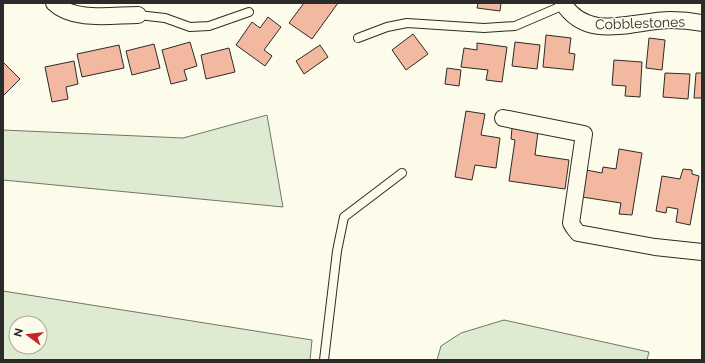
<svg xmlns="http://www.w3.org/2000/svg" width="705" height="363" font-family="Raleway,sans-serif">
<style>
.green{fill:#deebd1;stroke:#74746e;fill-rule:evenodd}
.building{fill:#f2b8a0;stroke:#2b2b2b}
.lines{fill:none;stroke-linecap:round;stroke-linejoin:round}
.lane-casing{stroke:#2b2b2b;stroke-width:10}
.street-casing{stroke:#2b2b2b;stroke-width:18}
.lane{stroke:#fdfbea;stroke-width:8}
.street{stroke:#fdfbea;stroke-width:16}
.labels{text-anchor:middle;dominant-baseline:central;stroke-width:3;stroke-linejoin:round;paint-order:stroke}
.street-label{font-size:14px;fill:#2b2b2b;stroke:#fdfbea}
</style>
<rect width="100%" height="100%" fill="#fdfbea"/>
<path class="green" d="M 267,115 L 283,207 L 3,180 L 3,130 L 183,138 Z
M 3,291 L 312,340 L 310,360 L 3,360 ZM 16,323 L 40,323 L 40,347 L 16,347 Z
M 504,320 L 649,352 L 647,360 L 437,360 L 441,346 L 461,333 Z"/>
<path class="building" d="M 304,3 L 338,3 L 312,39 L 289,23 Z
M 478,3 L 501,3 L 500,11 L 477,8 Z
M 268,17 L 281,27 L 264,50 L 272,56 L 265,66 L 236,45 L 252,22 L 260,28 Z
M 413,34 L 428,54 L 406,70 L 392,50 Z
M 546,35 L 571,38 L 569,53 L 575,54 L 573,70 L 543,67 Z
M 649,38 L 665,40 L 662,70 L 646,68 Z
M 190,42 L 197,66 L 184,70 L 187,80 L 171,84 L 162,50 Z
M 515,42 L 540,45 L 537,69 L 512,66 Z
M 477,43 L 507,47 L 502,82 L 486,80 L 488,70 L 461,67 L 464,48 L 477,50 Z
M 154,44 L 160,68 L 132,75 L 126,51 Z
M 119,45 L 124,68 L 82,77 L 77,54 Z
M 320,45 L 328,57 L 304,74 L 296,61 Z
M 229,48 L 235,72 L 206,79 L 201,55 Z
M 614,60 L 642,62 L 640,97 L 625,96 L 626,86 L 612,85 Z
M 74,61 L 78,84 L 66,87 L 68,99 L 52,102 L 45,67 Z
M 3,62 L 20,79 L 3,96 Z
M 447,68 L 461,70 L 459,86 L 445,84 Z
M 665,73 L 690,74 L 688,99 L 663,97 Z
M 696,73 L 702,73 L 702,98 L 694,98 Z
M 466,111 L 485,114 L 481,135 L 500,138 L 496,168 L 475,165 L 472,180 L 455,177 Z
M 512,128 L 538,132 L 535,155 L 569,160 L 565,189 L 509,181 L 515,140 L 511,139 Z
M 619,149 L 642,153 L 632,215 L 619,214 L 621,203 L 582,197 L 586,170 L 602,173 L 603,167 L 616,169 Z
M 683,169 L 692,170 L 692,174 L 699,176 L 690,225 L 676,222 L 678,209 L 667,207 L 666,213 L 656,211 L 662,176 L 680,179 Z"/>
<g class="lines">
<defs>
<path id="lane" d="M 138,15 L 165,18 L 190,27 L 209,26 L 249,12
M 358,38 L 387,27 L 407,23 L 484,28 L 515,26 L 564,5
M 324,360 L 337,251 L 344,217 L 402,173"/>
<path id="street" d="M 54,3 C 74,22 112,15 138,15
M 563,3 C 588,43 634,20 671,20 C 682,20 692,21 702,23
M 503,118 L 584,134 L 571,223 L 574,228 L 578,233 L 655,247 L 702,252"/>
</defs>
<use href="#lane" class="lane-casing"/>
<use href="#street" class="street-casing"/>
<use href="#lane" class="lane"/>
<use href="#street" class="street"/>
</g>
<g class="labels">
<g class="street-label">
<text transform="translate(640 23) rotate(-2)">Cobblestones</text>
</g>
</g>
<rect width="705" height="363" fill="none" stroke="#2b2b2b" stroke-width="8"/>
<g transform="translate(28 335) rotate(285)"><circle r="19" fill="#fdfbea" stroke="#a9a89e"/>
<path d="M0-3L7 15L0 10L-7 15Z" fill="#c62828"/>
<text y="-6" font-size="11" font-weight="bold" text-anchor="middle" fill="#2b2b2b">N</text>
</g>
</svg>
